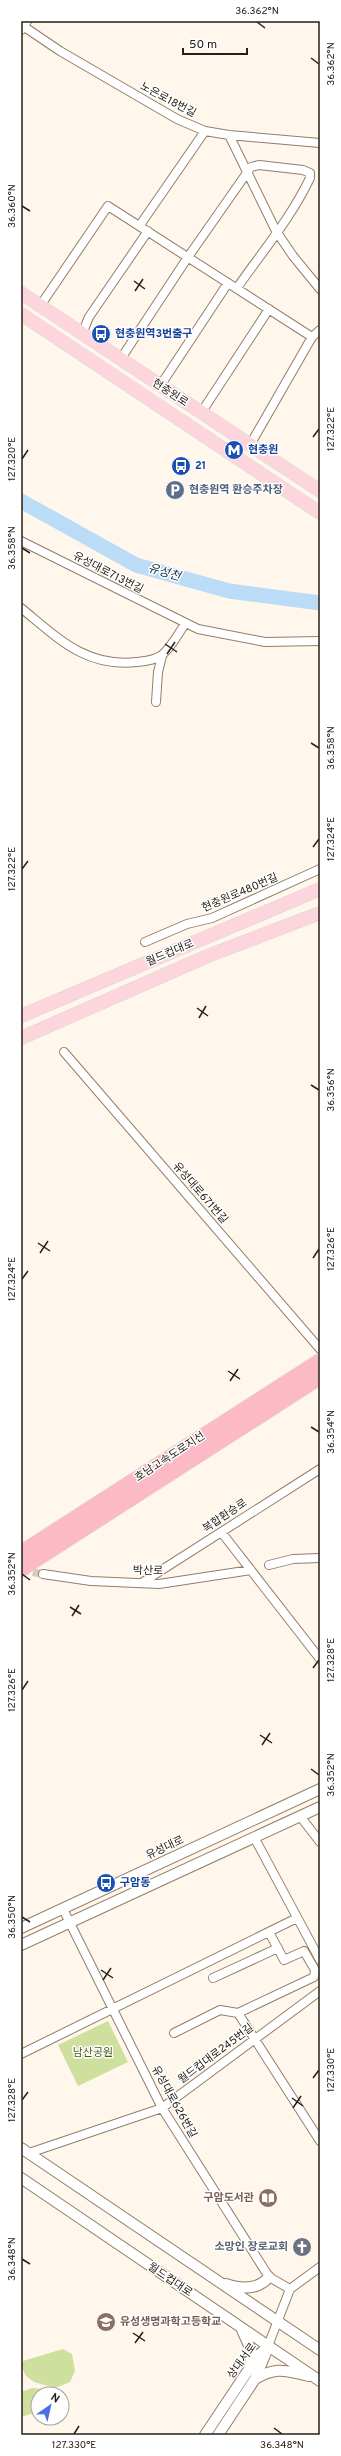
<svg xmlns="http://www.w3.org/2000/svg" width="341" height="2456" font-family="Overpass,'Noto Sans KR',sans-serif">
<style>
.green{fill:#cedf9e}
.lines{fill:none;stroke-linecap:round;stroke-linejoin:round}
.river{stroke:#badcf6;stroke-width:15}
.minor-tunnel{stroke:#d4cbc1;stroke-width:8;stroke-dasharray:8 4;stroke-linecap:butt}
.minor-casing{stroke:#937e69;stroke-width:10}
.tertiary-casing{stroke:#937e69;stroke-width:12}
.primary-casing{stroke:#d8d7d5;stroke-width:14}
.motorway-casing{stroke:#d8d7d5;stroke-width:16}
.minor{stroke:#fff;stroke-width:8}
.tertiary{stroke:#fff;stroke-width:10}
.primary{stroke:#fdd6dd;stroke-width:13}
.motorway{stroke:#fcbac6;stroke-width:15}
.ticks{fill:none;stroke:#282017;stroke-width:1.5}
.labels{text-anchor:middle;dominant-baseline:central;stroke-width:3;stroke-linejoin:round;paint-order:stroke}
.street-label{font-size:11px;fill:#282017;stroke:#fff}
.transit-label{font-size:11px;font-weight:bold;fill:#164399;stroke:#fff;text-anchor:start}
.service-label{font-size:11px;font-weight:bold;fill:#4e5e75;stroke:#fff;text-anchor:start}
.park-label{font-size:11px;fill:#4b5913;stroke:#fff}
.education-label{font-size:11px;font-weight:bold;fill:#785e54;stroke:#fff;text-anchor:end}
.worship-label{font-size:11px;font-weight:bold;fill:#5b616d;stroke:#fff;text-anchor:end}
.water-label{font-size:12px;font-style:italic;fill:#0d354e;stroke:#fff}
.neatline{fill:none;stroke:#282017;stroke-width:1.5}
.ticks-label{font-size:10px;text-anchor:middle;fill:#282017}
</style>
<rect width="100%" height="100%" fill="#fff6ec"/>
<path class="green" d="M 108,2021 L 128,2062 L 78,2086 L 58,2045 Z
M 63,2349 L 72,2354 L 75,2371 L 70,2382 L 55,2388 L 34,2382 L 25,2375 L 21,2363 L 23,2361 Z
M 32,2388 L 43,2389 L 52,2394 L 38,2394 L 38,2412 L 21,2417 L 21,2392 Z"/>
<g class="lines">
<path class="river" d="M 21,501 L 136,565 L 229,591 L 320,603"/>
<path class="minor-tunnel" d="M 21,1570 L 43,1574"/>
<defs>
<path id="minor" d="M 23,26 L 60,51 L 177,119 L 205,131 L 229,135 L 320,143
M 229,135 L 276,231 L 293,256 L 320,289
M 140,225 L 205,131
M 40,306 L 108,206 L 312,337
M 82,334 L 89,317 L 148,231
M 120,360 L 188,257 L 251,167 L 259,165 L 303,170 L 310,173 L 310,178 C 291,218 262,252 237,288
M 160,386 L 228,283
M 201,413 L 269,309
M 250,445 L 312,337 L 320,330
M 21,541 L 198,629 L 265,642 L 320,641
M 21,608 C 58,638 86,668 137,662 C 145,661 157,660 163,654 C 172,646 178,634 185,624
M 156,702 L 158,672 L 162,656
M 145,942 L 187,924 L 212,918 L 320,869
M 64,1052 L 320,1349
M 222,1533 L 320,1659
M 269,1565 L 293,1559 L 320,1558
M 43,1574 L 91,1581 L 159,1584 L 251,1570
M 143,1582 L 320,1469
M 300,1816 L 320,1842
M 254,1837 L 320,1960
M 63,1909 L 162,2108 L 269,2277 L 290,2289
M 269,1932 L 284,1960 L 304,1951 L 315,1970 L 314,1977 L 238,2013 L 320,2141
M 213,1978 L 278,1948
M 174,2033 L 220,2010 L 238,2013
M 21,2054 L 297,1918
M 29,2153 L 162,2108 L 320,1991
M 290,2289 L 320,2267
M 268,2346 L 290,2289"/>
<path id="tertiary" d="M 21,29 L 26,21
M 21,1928 L 320,1789
M 21,1945 L 320,1807
M 21,2148 L 320,2350
M 21,2178 L 320,2381
M 226,2284 C 241,2289 258,2290 269,2277
M 242,2330 L 252,2352 L 250,2365
M 255,2379 C 277,2366 286,2371 309,2376
M 205,2435 L 257,2357 L 268,2346
M 218,2435 L 255,2379 L 267,2350"/>
<path id="primary" d="M 21,293 L 320,491
M 21,314 L 320,513
M 21,1016 L 320,889
M 21,1038 L 210,955 L 320,913"/>
<path id="motorway" d="M 21,1553 L 320,1361
M 21,1569 L 320,1377"/>
</defs>
<use href="#minor" class="minor-casing"/>
<use href="#tertiary" class="tertiary-casing"/>
<use href="#primary" class="primary-casing"/>
<use href="#motorway" class="motorway-casing"/>
<use href="#minor" class="minor"/>
<use href="#tertiary" class="tertiary"/>
<use href="#primary" class="primary"/>
<use href="#motorway" class="motorway"/>
</g>
<path class="ticks" d="M 257,22 L 265,28M 311,58 L 319,64M 22,206 L 30,211M 134,281 L 145,289M 135,291 L 143,279M 313,437 L 319,429M 22,459 L 28,450M 22,548 L 30,553M 165,644 L 177,652M 167,654 L 175,642M 311,743 L 319,748M 313,847 L 319,839M 22,869 L 28,861M 197,1008 L 208,1016M 199,1018 L 206,1006M 311,1085 L 319,1090M 38,1243 L 50,1251M 40,1253 L 48,1241M 313,1258 L 319,1249M 22,1279 L 28,1271M 228,1371 L 240,1379M 230,1381 L 238,1369M 311,1427 L 319,1432M 22,1574 L 30,1580M 70,1607 L 81,1614M 72,1616 L 79,1605M 313,1668 L 319,1660M 22,1690 L 28,1681M 260,1735 L 272,1743M 262,1745 L 270,1733M 311,1769 L 319,1775M 22,1917 L 30,1922M 101,1970 L 113,1978M 103,1980 L 111,1968M 313,2078 L 319,2070M 292,2098 L 303,2106M 22,2100 L 28,2092M 293,2108 L 301,2096M 22,2259 L 30,2264M 133,2333 L 145,2341M 135,2343 L 143,2332M 274,2428 L 282,2434M 74,2434 L 79,2426"/>
<defs>
<symbol id="bus-disc" viewBox="-11 -11 22 22"><circle r="9.5" fill="#1a4fb4" stroke="#fff"/><path d="M-5-6H5V4H4V6H2V4H-2V6H-4V4H-5ZM-3.5-4V0h7V-4ZM-3.5 1.2v1.5H-2V1.2ZM2 1.2v1.5H3.5V1.2Z" fill="#fff"/></symbol>
<symbol id="metro-disc" viewBox="-11 -11 22 22"><circle r="9.5" fill="#1a4fb4" stroke="#fff"/><path d="M-5.5 5V-5H-3L0 0L3-5H5.5V5H3V-.5L0 4L-3-.5V5Z" fill="#fff"/></symbol>
<symbol id="parking-disc" viewBox="-11 -11 22 22"><circle r="9.5" fill="#5c6f8a" stroke="#fff"/><path d="M-3.5-5.5H1a3.5 3.5 0 0 1 0 7H-1V5.5H-3.5ZM-1-3.4V-.6H.8a1.4 1.4 0 0 0 0-2.8Z" fill="#fff"/></symbol>
<symbol id="library-disc" viewBox="-11 -11 22 22"><circle r="9.5" fill="#8d6e63" stroke="#fff"/><path d="M-6-4Q-3-5.5-.7-3.5V5Q-3 3-6 4ZM6-4Q3-5.5 .7-3.5V5Q3 3 6 4Z" fill="#fff"/></symbol>
<symbol id="church-disc" viewBox="-11 -11 22 22"><circle r="9.5" fill="#6b7280" stroke="#fff"/><path d="M-1.2-6h2.4v3.5h3.3v2.4h-3.3V6h-2.4V-.1h-3.3v-2.4h3.3Z" fill="#fff"/></symbol>
<symbol id="school-disc" viewBox="-11 -11 22 22"><circle r="9.5" fill="#8d6e63" stroke="#fff"/><path d="M0-5L7-2L0 1L-7-2ZM-4 1L0 2.5L4 1V4Q0 6-4 4Z" fill="#fff"/></symbol>
</defs>
<g fill-rule="evenodd">
<use href="#bus-disc" x="90" y="323" width="22" height="22"/>
<use href="#metro-disc" x="223" y="439" width="22" height="22"/>
<use href="#bus-disc" x="170" y="455" width="22" height="22"/>
<use href="#parking-disc" x="164" y="479" width="22" height="22"/>
<use href="#bus-disc" x="95" y="1872" width="22" height="22"/>
<use href="#library-disc" x="257" y="2187" width="22" height="22"/>
<use href="#church-disc" x="291" y="2236" width="22" height="22"/>
<use href="#school-disc" x="95" y="2311" width="22" height="22"/>
</g>
<g class="labels">
<g class="street-label">
<text transform="translate(168 100) rotate(28)">노은로18번길</text>
<text transform="translate(170 393) rotate(33)">현충원로</text>
<text transform="translate(108 573) rotate(27)">유성대로713번길</text>
<text transform="translate(240 893) rotate(-23)">현충원로480번길</text>
<text transform="translate(170 953) rotate(-23)">월드컵대로</text>
<text transform="translate(200 1193) rotate(49)">유성대로671번길</text>
<text transform="translate(170 1457) rotate(-33)">호남고속도로지선</text>
<text transform="translate(225 1516) rotate(-34)">복합환승로</text>
<text transform="translate(148 1571) rotate(1)">박산로</text>
<text transform="translate(165 1848) rotate(-25)">유성대로</text>
<text transform="translate(216 2054) rotate(-37)">월드컵대로245번길</text>
<text transform="translate(174 2102) rotate(61)">유성대로626번길</text>
<text transform="translate(170 2280) rotate(34)">월드컵대로</text>
<text transform="translate(242 2361) rotate(-54)">상대서로</text>
</g>
<g class="transit-label">
<text x="115" y="334">현충원역3번출구</text>
<text x="248" y="450">현충원</text>
<text x="195" y="466">21</text>
<text x="120" y="1883">구암동</text>
</g>
<g class="service-label">
<text x="189" y="490">현충원역 환승주차장</text>
</g>
<g class="park-label">
<text x="93" y="2053">남산공원</text>
</g>
<g class="education-label">
<text x="254" y="2198">구암도서관</text>
<text x="120" y="2322" text-anchor="start">유성생명과학고등학교</text>
</g>
<g class="worship-label">
<text x="288" y="2247">소망인 장로교회</text>
</g>
<g class="water-label">
<text transform="translate(164 573) rotate(16)">유성천</text>
</g>
</g>
<rect width="341" height="2456" fill="none" stroke="#ffffff" stroke-width="44"/>
<g transform="translate(50 2406) rotate(34)"><circle r="19" fill="#ffffff" stroke="#a9a6a2"/>
<path d="M0-3L7 15L0 10L-7 15Z" fill="#4a70e4"/>
<text y="-6" font-size="11" font-weight="bold" text-anchor="middle" fill="#282017">N</text>
</g>
<path d="M183 48v6h64v-6" fill="none" stroke="#282017" stroke-width="2"/>
<text x="189" y="48" font-size="12" fill="#282017" stroke="#ffffff" stroke-width="3" paint-order="stroke">50 m</text>
<rect x="22" y="22" width="297" height="2412" class="neatline"/>
<g class="ticks-label">
<text x="257" y="14">36.362°N</text>
<text transform="translate(330 64) rotate(-90)" y="4">36.362°N</text>
<text transform="translate(11 206) rotate(-90)" y="4">36.360°N</text>
<text transform="translate(330 429) rotate(-90)" y="4">127.322°E</text>
<text transform="translate(11 459) rotate(-90)" y="4">127.320°E</text>
<text transform="translate(11 548) rotate(-90)" y="4">36.358°N</text>
<text transform="translate(330 748) rotate(-90)" y="4">36.358°N</text>
<text transform="translate(330 839) rotate(-90)" y="4">127.324°E</text>
<text transform="translate(11 869) rotate(-90)" y="4">127.322°E</text>
<text transform="translate(330 1090) rotate(-90)" y="4">36.356°N</text>
<text transform="translate(330 1249) rotate(-90)" y="4">127.326°E</text>
<text transform="translate(11 1279) rotate(-90)" y="4">127.324°E</text>
<text transform="translate(330 1432) rotate(-90)" y="4">36.354°N</text>
<text transform="translate(11 1574) rotate(-90)" y="4">36.352°N</text>
<text transform="translate(330 1660) rotate(-90)" y="4">127.328°E</text>
<text transform="translate(11 1690) rotate(-90)" y="4">127.326°E</text>
<text transform="translate(330 1775) rotate(-90)" y="4">36.352°N</text>
<text transform="translate(11 1917) rotate(-90)" y="4">36.350°N</text>
<text transform="translate(330 2070) rotate(-90)" y="4">127.330°E</text>
<text transform="translate(11 2100) rotate(-90)" y="4">127.328°E</text>
<text transform="translate(11 2259) rotate(-90)" y="4">36.348°N</text>
<text x="74" y="2448">127.330°E</text>
<text x="282" y="2448">36.348°N</text>
</g>
</svg>
